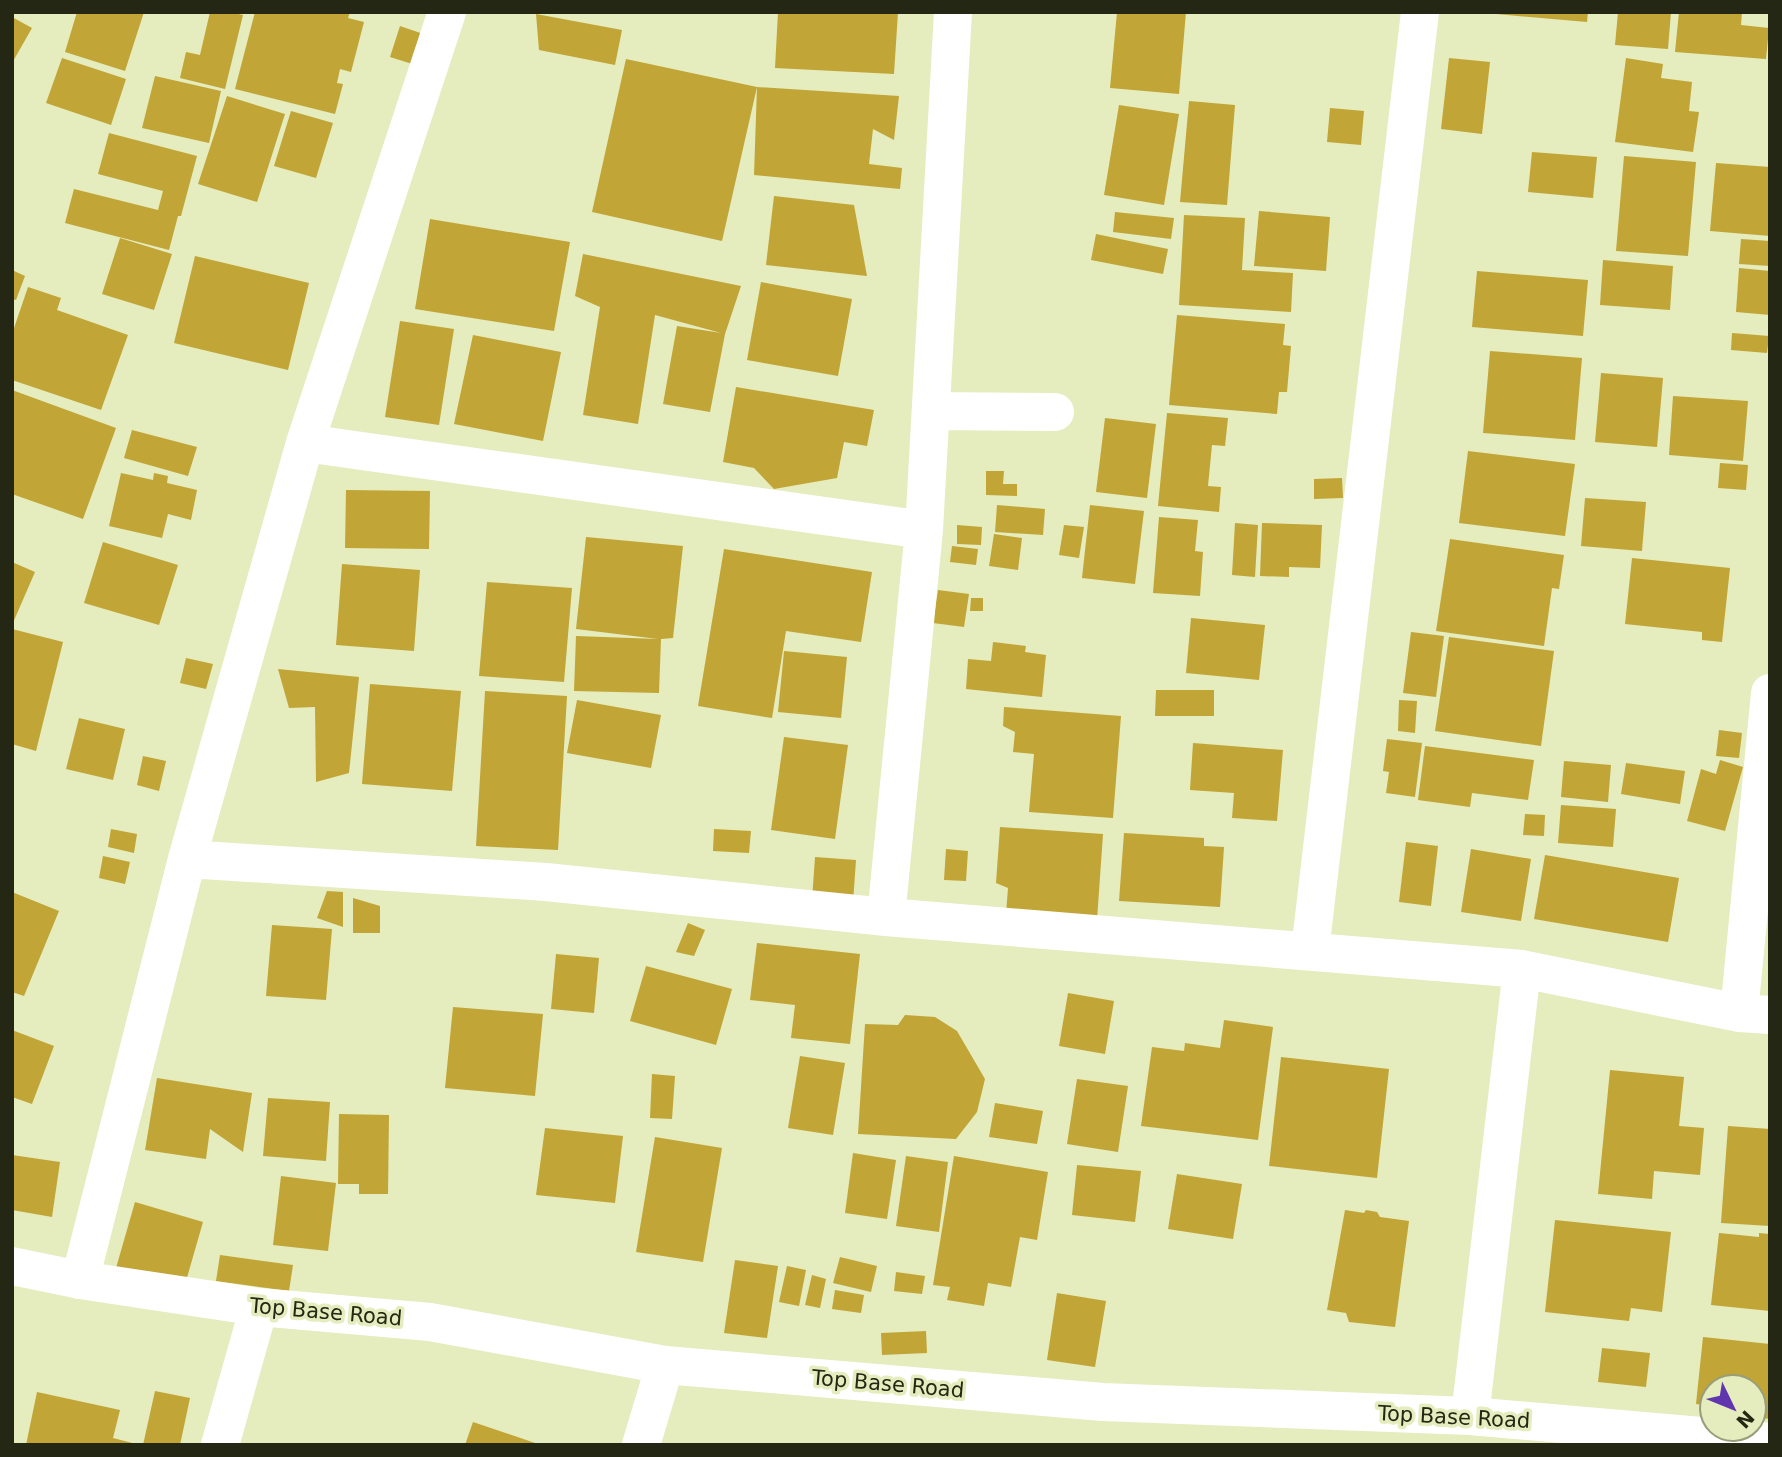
<svg xmlns="http://www.w3.org/2000/svg" width="1782" height="1457" font-family="'DejaVu Sans',sans-serif">
<style>
.building{fill:#c1a536}
.lines{fill:none;stroke-linecap:round;stroke-linejoin:round}
.minor{stroke:#fff;stroke-width:38}
.tertiary{stroke:#fff;stroke-width:38}
.labels{text-anchor:middle;dominant-baseline:central;stroke-width:7;stroke-linejoin:round;paint-order:stroke}
.street-label{font-size:21px;fill:#252715;stroke:#e5ecbd}
</style>
<rect width="100%" height="100%" fill="#e5ecbd"/>
<path class="building" d="M 77,12 L 144,12 L 125,71 L 65,52 Z
M 210,12 L 229,12 L 243,15 L 225,89 L 180,78 L 186,52 L 200,55 Z
M 255,12 L 350,12 L 348,18 L 364,22 L 351,72 L 340,69 L 337,83 L 343,84 L 335,114 L 235,89 Z
M 778,12 L 898,12 L 894,74 L 775,68 Z
M 1117,12 L 1186,12 L 1179,94 L 1110,88 Z
M 1496,12 L 1588,12 L 1587,22 L 1496,14 Z
M 1618,12 L 1671,12 L 1668,49 L 1615,45 Z
M 1679,12 L 1742,12 L 1741,25 L 1769,28 L 1766,59 L 1675,52 Z
M 536,14 L 622,30 L 615,65 L 539,50 Z
M 12,17 L 32,28 L 12,63 Z
M 400,26 L 435,38 L 425,68 L 390,57 Z
M 62,58 L 126,79 L 111,125 L 46,103 Z
M 1449,58 L 1490,62 L 1482,134 L 1441,129 Z
M 1626,58 L 1663,64 L 1661,78 L 1692,82 L 1689,111 L 1699,112 L 1693,152 L 1615,142 Z
M 626,59 L 757,87 L 722,241 L 592,212 Z
M 155,76 L 221,91 L 209,143 L 142,128 Z
M 757,87 L 899,96 L 894,140 L 873,129 L 869,164 L 902,168 L 900,189 L 754,175 Z
M 227,96 L 285,114 L 257,202 L 198,184 Z
M 1189,101 L 1235,105 L 1227,205 L 1180,202 Z
M 1119,105 L 1179,114 L 1164,205 L 1104,195 Z
M 1330,108 L 1364,111 L 1361,145 L 1327,142 Z
M 291,111 L 333,123 L 316,178 L 274,166 Z
M 109,133 L 197,156 L 181,216 L 178,216 L 169,250 L 65,223 L 74,189 L 158,210 L 163,191 L 98,174 Z
M 1532,152 L 1597,157 L 1593,198 L 1528,192 Z
M 1624,156 L 1696,162 L 1688,256 L 1616,251 Z
M 1716,163 L 1770,167 L 1770,236 L 1710,231 Z
M 774,196 L 854,205 L 867,276 L 766,265 Z
M 1259,211 L 1330,217 L 1326,271 L 1254,266 Z
M 1115,212 L 1174,218 L 1171,239 L 1113,232 Z
M 1184,215 L 1245,218 L 1242,270 L 1293,273 L 1291,312 L 1179,305 Z
M 430,219 L 570,242 L 554,331 L 415,309 Z
M 1096,234 L 1168,249 L 1163,274 L 1091,260 Z
M 120,238 L 172,254 L 154,310 L 102,294 Z
M 1741,239 L 1770,241 L 1770,266 L 1739,264 Z
M 583,254 L 741,286 L 725,334 L 710,412 L 663,404 L 677,326 L 721,333 L 655,315 L 638,424 L 583,415 L 600,307 L 575,296 Z
M 195,256 L 309,283 L 288,370 L 174,343 Z
M 1603,260 L 1673,266 L 1670,310 L 1600,305 Z
M 1739,268 L 1770,271 L 1770,315 L 1736,312 Z
M 12,270 L 25,276 L 16,300 L 12,299 Z
M 1477,271 L 1588,280 L 1583,336 L 1472,327 Z
M 761,282 L 852,299 L 838,376 L 747,360 Z
M 28,287 L 61,298 L 57,310 L 128,335 L 101,410 L 12,380 L 12,334 Z
M 1177,315 L 1285,324 L 1283,345 L 1291,346 L 1287,392 L 1279,392 L 1277,414 L 1169,405 Z
M 400,321 L 454,329 L 439,425 L 385,417 Z
M 1732,333 L 1769,336 L 1767,353 L 1731,350 Z
M 473,335 L 561,352 L 543,441 L 454,424 Z
M 1490,351 L 1582,358 L 1575,440 L 1483,433 Z
M 1601,373 L 1663,378 L 1657,447 L 1595,442 Z
M 736,387 L 874,410 L 867,446 L 844,442 L 837,478 L 774,489 L 754,468 L 723,462 Z
M 12,390 L 116,428 L 83,519 L 12,494 Z
M 1673,396 L 1748,401 L 1743,461 L 1669,455 Z
M 1167,413 L 1228,418 L 1225,446 L 1212,445 L 1208,486 L 1221,487 L 1219,512 L 1158,506 Z
M 1105,418 L 1156,424 L 1147,498 L 1096,492 Z
M 132,430 L 197,447 L 188,476 L 124,458 Z
M 1468,451 L 1575,464 L 1565,536 L 1459,523 Z
M 1720,463 L 1748,465 L 1746,490 L 1718,488 Z
M 986,471 L 1004,471 L 1003,484 L 1017,484 L 1017,496 L 986,495 Z
M 121,473 L 153,480 L 154,473 L 168,476 L 167,483 L 197,490 L 191,520 L 168,514 L 162,538 L 109,526 Z
M 1342,478 L 1343,498 L 1314,499 L 1314,479 Z
M 346,490 L 430,491 L 429,549 L 345,548 Z
M 1585,498 L 1646,502 L 1642,551 L 1581,546 Z
M 997,505 L 1045,509 L 1043,535 L 995,532 Z
M 1090,505 L 1144,511 L 1135,584 L 1082,578 Z
M 1159,517 L 1198,520 L 1195,551 L 1203,552 L 1200,596 L 1153,593 Z
M 1235,523 L 1258,525 L 1255,577 L 1232,575 Z
M 1262,523 L 1322,525 L 1320,568 L 1289,567 L 1289,577 L 1260,576 Z
M 957,525 L 982,527 L 981,545 L 957,544 Z
M 1064,525 L 1084,527 L 1079,558 L 1059,555 Z
M 994,534 L 1022,538 L 1018,570 L 989,566 Z
M 586,537 L 683,546 L 673,638 L 661,639 L 659,693 L 574,691 L 576,636 L 658,639 L 576,629 Z
M 1450,539 L 1564,555 L 1559,589 L 1552,588 L 1544,646 L 1436,631 Z
M 103,542 L 178,565 L 159,625 L 84,603 Z
M 952,546 L 978,549 L 976,565 L 950,562 Z
M 724,549 L 872,572 L 861,642 L 786,631 L 772,718 L 698,706 Z
M 1632,558 L 1730,568 L 1722,642 L 1702,640 L 1702,632 L 1625,624 Z
M 12,562 L 35,572 L 12,625 Z
M 342,564 L 420,570 L 414,651 L 336,645 Z
M 487,582 L 572,588 L 564,682 L 479,676 Z
M 938,590 L 969,594 L 964,627 L 933,623 Z
M 971,598 L 983,598 L 983,611 L 970,611 Z
M 1191,618 L 1265,625 L 1259,680 L 1186,673 Z
M 12,629 L 63,642 L 36,751 L 12,744 Z
M 1411,632 L 1444,636 L 1436,697 L 1403,693 Z
M 1449,637 L 1554,651 L 1541,746 L 1435,731 Z
M 993,642 L 1026,646 L 1025,652 L 1046,655 L 1042,697 L 966,689 L 968,659 L 991,661 Z
M 784,651 L 847,657 L 841,718 L 778,712 Z
M 186,658 L 213,664 L 206,689 L 180,683 Z
M 278,669 L 359,677 L 349,773 L 316,782 L 315,707 L 289,708 Z
M 370,684 L 461,691 L 452,791 L 362,784 Z
M 1156,690 L 1214,690 L 1214,716 L 1155,716 Z
M 485,691 L 567,696 L 558,850 L 476,846 Z
M 577,700 L 661,715 L 651,768 L 567,753 Z
M 1399,700 L 1417,701 L 1415,733 L 1398,731 Z
M 1004,707 L 1121,716 L 1113,818 L 1029,812 L 1034,754 L 1013,752 L 1015,732 L 1003,726 Z
M 79,718 L 125,729 L 113,780 L 66,769 Z
M 1719,730 L 1742,733 L 1739,758 L 1716,756 Z
M 784,737 L 848,745 L 835,839 L 771,830 Z
M 1387,739 L 1422,743 L 1415,797 L 1386,793 L 1389,772 L 1383,771 Z
M 1193,743 L 1283,750 L 1277,821 L 1232,818 L 1234,793 L 1190,790 Z
M 1425,746 L 1534,760 L 1528,800 L 1472,793 L 1470,807 L 1418,800 Z
M 143,756 L 166,761 L 159,791 L 137,785 Z
M 1720,760 L 1743,767 L 1725,831 L 1687,821 L 1701,769 L 1716,774 Z
M 1564,761 L 1611,765 L 1608,802 L 1561,797 Z
M 1626,763 L 1685,771 L 1680,804 L 1621,794 Z
M 1561,805 L 1616,809 L 1613,847 L 1558,843 Z
M 1525,814 L 1545,815 L 1544,836 L 1523,835 Z
M 1000,827 L 1103,834 L 1097,920 L 1006,914 L 1008,888 L 996,883 Z
M 111,829 L 137,834 L 134,853 L 108,847 Z
M 714,829 L 751,831 L 749,853 L 713,851 Z
M 1124,833 L 1204,838 L 1204,846 L 1224,847 L 1220,907 L 1119,901 Z
M 1406,842 L 1438,846 L 1431,906 L 1399,902 Z
M 946,849 L 968,851 L 966,881 L 944,880 Z
M 1471,849 L 1531,859 L 1521,921 L 1461,912 Z
M 1545,855 L 1679,878 L 1668,942 L 1534,919 Z
M 103,856 L 130,862 L 125,884 L 99,878 Z
M 815,857 L 856,860 L 853,903 L 812,900 Z
M 327,891 L 343,892 L 343,927 L 317,918 Z
M 12,892 L 59,911 L 24,996 L 12,992 Z
M 353,898 L 380,906 L 380,933 L 353,933 Z
M 688,923 L 705,930 L 694,956 L 676,952 Z
M 272,925 L 332,929 L 326,1000 L 266,996 Z
M 757,943 L 860,954 L 850,1044 L 791,1038 L 795,1005 L 750,1000 Z
M 556,954 L 599,958 L 594,1013 L 551,1009 Z
M 646,966 L 732,989 L 716,1045 L 630,1021 Z
M 1068,993 L 1114,1001 L 1105,1054 L 1059,1046 Z
M 453,1007 L 543,1014 L 535,1096 L 445,1088 Z
M 905,1015 L 935,1017 L 957,1031 L 985,1079 L 977,1112 L 956,1139 L 858,1134 L 865,1024 L 898,1025 Z
M 1224,1020 L 1273,1027 L 1258,1140 L 1141,1126 L 1152,1047 L 1184,1051 L 1185,1043 L 1220,1048 Z
M 12,1030 L 54,1046 L 32,1104 L 12,1097 Z
M 800,1056 L 845,1063 L 833,1135 L 788,1128 Z
M 1281,1057 L 1389,1069 L 1377,1178 L 1269,1166 Z
M 1610,1070 L 1684,1077 L 1679,1126 L 1704,1128 L 1700,1175 L 1654,1171 L 1652,1199 L 1598,1194 Z
M 652,1074 L 675,1076 L 672,1119 L 650,1118 Z
M 157,1078 L 252,1093 L 243,1152 L 210,1129 L 206,1159 L 145,1150 Z
M 1077,1079 L 1128,1086 L 1118,1152 L 1067,1144 Z
M 268,1098 L 330,1102 L 326,1161 L 263,1156 Z
M 995,1103 L 1043,1111 L 1037,1144 L 989,1137 Z
M 339,1114 L 389,1115 L 388,1194 L 359,1194 L 359,1184 L 338,1184 Z
M 1728,1126 L 1770,1129 L 1770,1226 L 1721,1223 Z
M 545,1128 L 623,1136 L 615,1203 L 536,1195 Z
M 655,1137 L 722,1148 L 703,1262 L 636,1252 Z
M 853,1153 L 896,1160 L 887,1219 L 845,1213 Z
M 12,1155 L 60,1162 L 52,1217 L 12,1210 Z
M 906,1156 L 948,1162 L 939,1232 L 896,1226 Z
M 954,1156 L 1048,1172 L 1037,1240 L 1020,1237 L 1011,1287 L 988,1283 L 984,1306 L 947,1300 L 950,1287 L 933,1285 Z
M 1077,1165 L 1141,1171 L 1135,1222 L 1072,1215 Z
M 1177,1174 L 1242,1184 L 1233,1239 L 1168,1229 Z
M 281,1176 L 336,1183 L 328,1251 L 273,1245 Z
M 135,1202 L 203,1222 L 184,1288 L 116,1268 Z
M 1345,1210 L 1364,1213 L 1366,1210 L 1377,1212 L 1380,1217 L 1409,1221 L 1395,1327 L 1349,1322 L 1346,1313 L 1327,1310 Z
M 1555,1220 L 1671,1232 L 1662,1312 L 1631,1308 L 1629,1321 L 1545,1312 Z
M 1719,1233 L 1759,1237 L 1759,1233 L 1770,1234 L 1770,1311 L 1711,1305 Z
M 220,1255 L 293,1265 L 289,1291 L 216,1281 Z
M 840,1257 L 877,1266 L 871,1292 L 833,1283 Z
M 735,1260 L 778,1266 L 767,1338 L 724,1333 Z
M 787,1266 L 806,1270 L 799,1306 L 779,1302 Z
M 896,1272 L 925,1276 L 922,1294 L 894,1291 Z
M 812,1275 L 826,1279 L 820,1308 L 805,1305 Z
M 835,1290 L 864,1295 L 861,1313 L 832,1309 Z
M 1057,1293 L 1106,1301 L 1095,1367 L 1047,1360 Z
M 926,1331 L 927,1353 L 882,1355 L 881,1333 Z
M 1703,1337 L 1770,1344 L 1770,1419 L 1754,1417 L 1754,1387 L 1712,1387 L 1712,1406 L 1696,1404 Z
M 1602,1348 L 1650,1353 L 1646,1387 L 1598,1382 Z
M 155,1391 L 190,1398 L 180,1445 L 143,1445 Z
M 37,1392 L 120,1410 L 113,1438 L 140,1445 L 26,1445 Z
M 473,1422 L 538,1444 L 538,1445 L 465,1445 Z"/>
<g class="lines">
<path class="minor" d="M 932,411 L 1055,412
M 305,443 L 924,530
M 187,859 L 546,882 L 886,917 L 1522,969 L 1739,1013 L 1770,1015
M 886,917 L 924,530 L 953,12
M 1310,951 L 1420,12
M 1739,1013 L 1770,693
M 80,1280 L 187,859 L 305,443 L 447,12
M 1470,1416 L 1522,969
M 220,1445 L 259,1307
M 641,1445 L 665,1365"/>
<path class="tertiary" d="M 12,1266 L 80,1280 L 259,1307 L 430,1322 L 665,1365 L 1103,1402 L 1470,1416 L 1770,1442"/>
</g>
<g class="labels">
<g class="street-label">
<text transform="translate(326 1312) rotate(5)">Top Base Road</text>
<text transform="translate(888 1384) rotate(5)">Top Base Road</text>
<text transform="translate(1454 1417) rotate(3)">Top Base Road</text>
</g>
</g>
<rect width="1782" height="1457" fill="none" stroke="#252715" stroke-width="28"/>
<g transform="translate(1733 1408) rotate(133)"><circle r="33" fill="#e5ecbd" stroke="#989d7a" stroke-width="2"/>
<path d="M0-5L12 26L0 18L-12 26Z" fill="#6035ad"/>
<text y="-10" font-size="19" font-weight="bold" text-anchor="middle" fill="#252715">N</text>
</g>
</svg>
